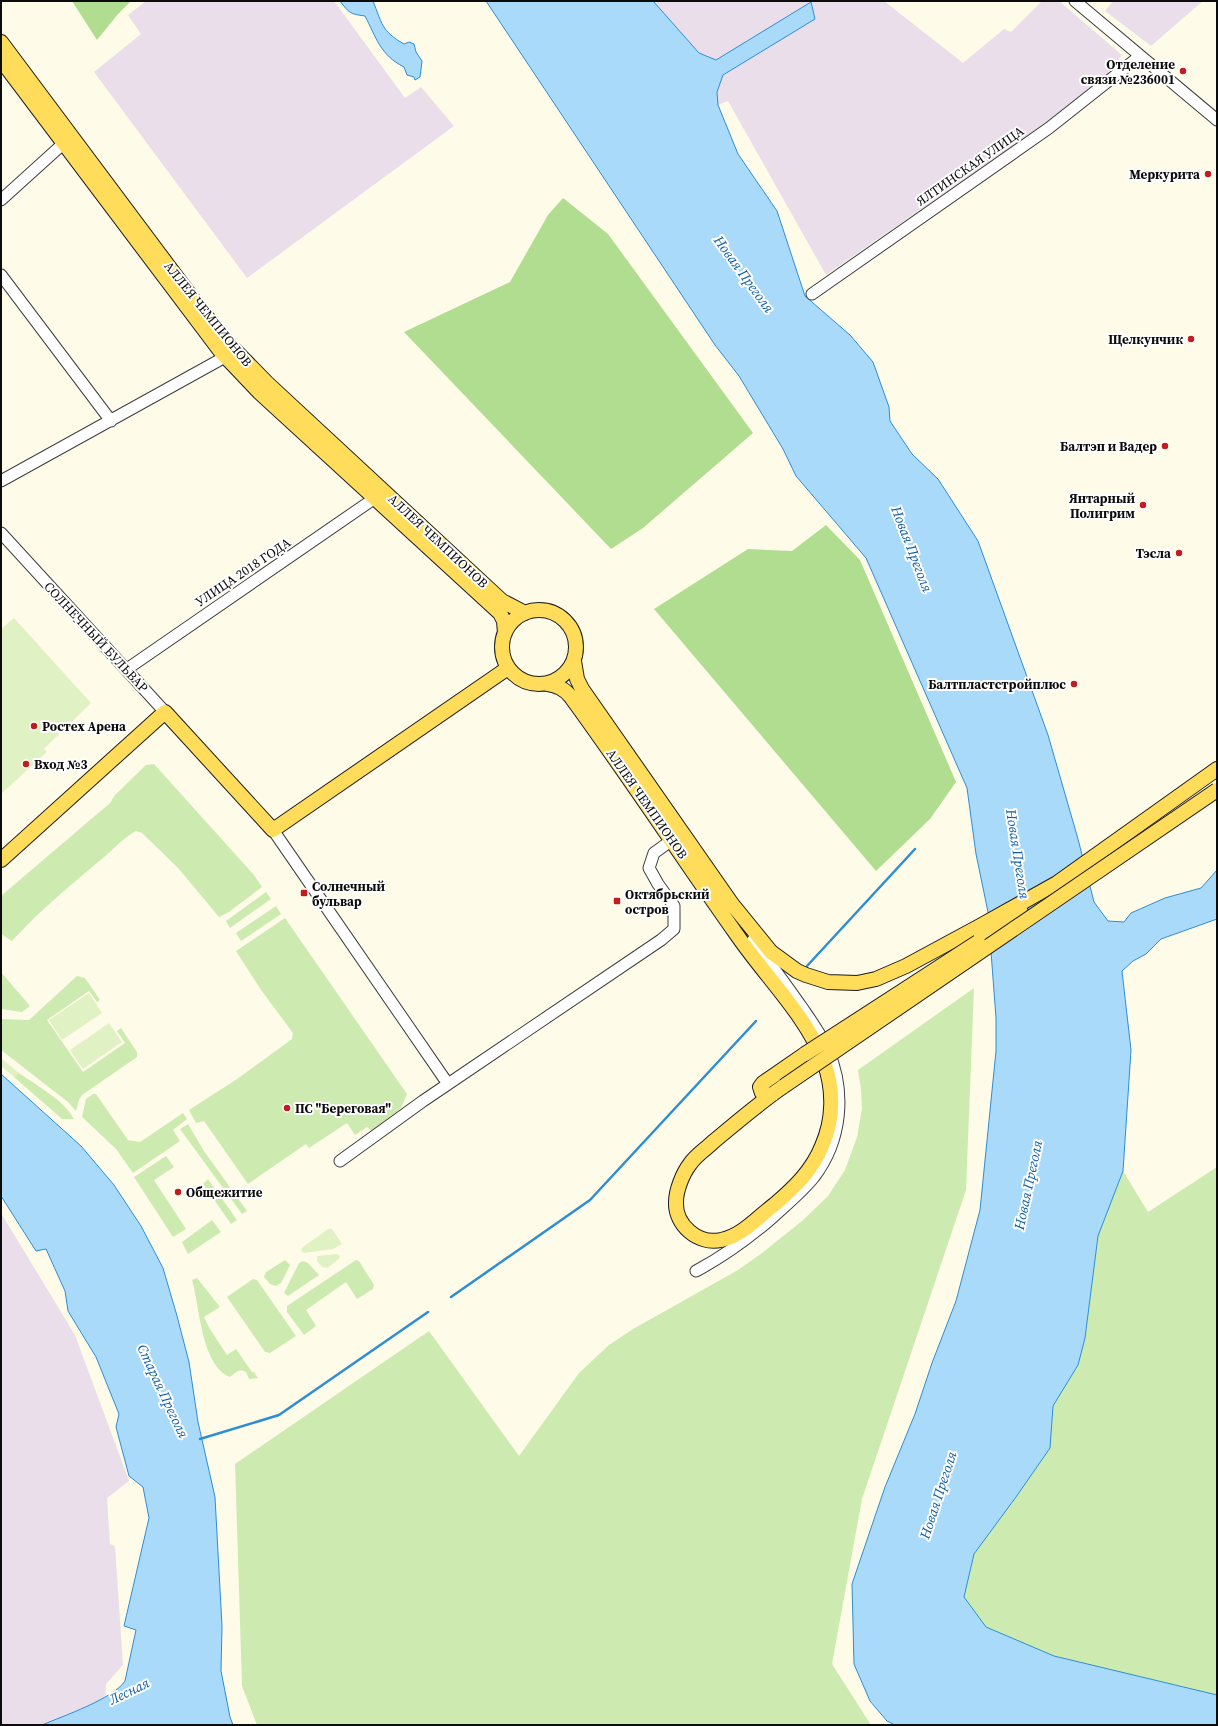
<svg xmlns="http://www.w3.org/2000/svg" width="1218" height="1726" font-family="'Source Serif 4',serif">
<style>
.industrial{fill:#eadeeb}
.green{fill:#cdebb1}
.forest{fill:#b0dd8f}
.pitch{fill:#e0f2c3}
.water{fill:#aadafa;stroke:#2d8dd5}
.lines{fill:none;stroke-linecap:round;stroke-linejoin:round}
.stream{stroke:#2d8dd5;stroke-width:2.5}
.minor-casing{stroke:#3e3e3e;stroke-width:13}
.major-casing{stroke:#1c1c1c;stroke-width:16}
.minor{stroke:#fff;stroke-width:11}
.major{stroke:#ffdc59;stroke-width:14}
.major-bridge-casing{stroke:#1c1c1c;stroke-width:16;stroke-linecap:butt}
.major-bridge{stroke:#ffdc59;stroke-width:14}
.poi-dot{fill:#c21c1e;stroke:#fff;stroke-width:1.5}
.labels{text-anchor:middle;dominant-baseline:central;stroke-width:4;stroke-linejoin:round;paint-order:stroke}
.poi-label{font-size:13px;font-weight:bold;fill:#0b0b0b;stroke:#fff;text-anchor:end}
.street-label{font-size:13px;fill:#0b0b0b;stroke:#fff}
.water-label{font-size:14px;font-style:italic;fill:#0e5da3;stroke:#fff}
</style>
<rect width="100%" height="100%" fill="#fffbe9"/>
<path class="industrial" d="M 146,1 L 334,1 L 405,98 L 421,87 L 454,126 L 247,278 L 94,72 L 141,34 L 128,15 Z
M 653,1 L 884,1 L 963,63 L 1004,29 L 1011,32 L 1042,1 L 1059,1 L 1122,55 L 1110,71 L 1084,96 L 826,275 L 728,101 L 718,105 Z
M 1113,1 L 1203,1 L 1151,46 L 1105,11 Z
M 1,1213 L 75,1335 L 129,1481 L 107,1498 L 110,1544 L 115,1546 L 123,1665 L 106,1684 L 104,1725 L 1,1725 Z"/>
<path class="green" d="M 154,764 L 254,875 L 262,887 L 229,912 L 219,917 L 178,868 L 142,833 L 136,831 C 123,838 114,849 103,858 C 72,884 39,911 12,941 L 1,934 L 1,896 L 110,803 L 115,795 L 146,765 Z
M 266,892 L 271,899 L 230,928 L 226,921 Z
M 276,906 L 281,914 L 241,941 L 236,933 Z
M 285,918 L 407,1094 L 401,1108 L 372,1131 L 367,1127 L 355,1135 L 347,1123 L 309,1148 L 306,1144 L 248,1184 L 204,1121 L 196,1123 L 189,1110 L 237,1079 L 292,1039 L 293,1033 L 261,990 L 236,951 Z
M 1,972 L 30,1006 L 22,1012 L 1,1009 Z
M 77,976 L 85,978 L 100,1000 L 97,1002 L 89,991 L 47,1020 L 83,1072 L 125,1043 L 117,1031 L 121,1028 L 137,1052 L 137,1057 L 82,1095 L 79,1100 L 76,1111 L 68,1102 L 1,1050 L 1,1019 L 29,1020 Z
M 974,988 L 966,1190 L 862,1499 L 832,1664 L 871,1725 L 257,1725 L 242,1686 L 235,1464 L 429,1331 L 519,1456 L 579,1373 L 609,1345 L 633,1329 L 738,1270 L 762,1253 L 802,1221 L 828,1196 L 845,1170 L 857,1137 L 862,1109 L 861,1089 L 858,1070 Z
M 19,1073 C 37,1086 63,1099 74,1119 L 62,1119 L 14,1077 Z
M 93,1094 L 96,1094 L 128,1140 L 140,1142 L 183,1113 L 187,1119 L 173,1130 L 180,1141 L 133,1173 L 116,1149 L 82,1117 L 86,1099 Z
M 188,1124 L 204,1151 L 247,1211 L 242,1214 L 180,1129 Z
M 166,1156 L 174,1167 L 154,1180 L 186,1229 L 173,1237 L 134,1177 Z
M 1217,1167 L 1217,1695 L 1054,1656 L 986,1627 L 964,1597 L 974,1554 L 1016,1497 L 1050,1448 L 1053,1406 L 1078,1365 L 1085,1338 L 1098,1236 L 1123,1171 L 1148,1212 Z
M 208,1179 L 237,1220 L 231,1224 L 203,1184 Z
M 212,1220 L 221,1232 L 188,1254 L 182,1242 Z
M 285,1260 L 290,1265 L 281,1283 L 276,1286 L 270,1284 L 264,1277 L 266,1272 Z
M 356,1260 L 359,1261 L 374,1285 L 373,1289 L 357,1299 L 346,1282 L 306,1310 L 316,1326 L 304,1335 L 287,1312 L 287,1306 Z
M 303,1261 L 308,1263 L 319,1275 L 288,1296 L 284,1293 L 299,1263 Z
M 197,1278 L 220,1307 L 204,1317 L 210,1329 L 227,1355 L 236,1349 L 252,1372 L 254,1372 L 258,1378 L 249,1379 L 246,1372 C 238,1368 236,1373 230,1377 C 201,1365 200,1307 192,1280 Z
M 253,1279 L 257,1280 L 296,1336 L 270,1353 L 265,1352 L 227,1297 Z"/>
<path class="forest" d="M 72,1 L 131,1 L 118,14 L 97,40 Z
M 563,198 L 608,234 L 753,433 L 643,528 L 611,549 L 404,332 L 510,282 L 548,215 Z
M 826,525 L 860,560 L 956,782 L 930,819 L 876,871 L 654,609 L 748,549 L 792,551 Z"/>
<path class="pitch" d="M 14,618 L 91,703 L 44,749 L 47,752 L 1,794 L 1,629 Z
M 89,993 L 102,1013 L 62,1040 L 49,1020 Z
M 109,1023 L 122,1042 L 83,1069 L 70,1050 Z
M 1,1058 L 19,1073 L 14,1077 L 1,1066 Z
M 328,1229 L 332,1229 L 342,1244 L 333,1249 L 304,1253 L 301,1251 L 303,1247 Z
M 337,1254 L 340,1256 L 339,1259 L 327,1268 L 322,1267 L 317,1261 L 317,1256 Z"/>
<path class="water" d="M 340,1 L 373,1 C 382,23 381,31 404,44 L 409,42 L 414,44 L 416,52 L 422,61 L 420,77 L 415,80 L 414,77 L 407,75 L 404,67 C 380,55 376,37 365,16 C 350,14 349,13 340,1 Z
M 486,1 L 653,1 L 699,53 L 716,60 L 811,2 L 815,19 L 723,75 L 717,92 L 718,105 L 738,154 L 777,211 L 805,296 L 850,335 L 873,362 L 889,407 L 890,421 L 912,454 L 938,479 L 978,541 L 1048,735 L 1078,839 L 1094,902 L 1108,921 L 1124,922 L 1131,913 L 1165,898 L 1201,888 L 1217,870 L 1217,919 L 1161,939 L 1146,954 L 1133,961 L 1122,971 L 1131,1050 L 1123,1171 L 1098,1236 L 1085,1338 L 1078,1365 L 1053,1406 L 1050,1448 L 1016,1497 L 974,1554 L 964,1597 L 986,1627 L 1054,1656 L 1217,1695 L 1217,1725 L 895,1725 L 887,1721 L 870,1701 L 854,1664 L 852,1584 L 885,1487 L 915,1414 L 932,1363 L 956,1301 L 980,1210 L 996,1051 L 996,1018 L 988,912 L 976,854 L 967,788 L 866,558 L 796,476 L 783,449 L 739,376 L 715,345 Z
M 1,1074 L 81,1146 L 114,1185 L 141,1226 L 163,1268 L 177,1316 L 189,1362 L 198,1422 L 215,1497 L 222,1626 L 221,1671 L 230,1717 L 233,1725 L 42,1725 C 63,1716 113,1699 125,1681 L 136,1630 L 124,1626 L 149,1518 L 143,1487 L 129,1476 L 116,1427 L 119,1414 L 96,1357 L 68,1311 L 65,1291 L 46,1249 L 36,1251 L 1,1196 Z"/>
<g class="lines">
<path class="stream" d="M 807,966 L 915,849
M 451,1297 L 590,1200 L 756,1021
M 200,1439 L 279,1415 L 428,1312"/>
<defs>
<path id="minor" d="M 1075,1 L 1217,120
M 1,200 L 64,143
M 1,275 L 111,421
M 812,294 L 1049,128 L 1140,56
M 1,481 L 225,357
M 1,533 L 165,712
M 127,669 L 375,498
M 273,830 L 448,1084
M 340,1161 L 423,1101 L 661,940 L 674,929 L 674,906 L 658,884 L 649,868 L 654,853 L 672,840
M 696,1271 C 724,1256 749,1238 773,1217 C 787,1204 802,1192 814,1177 C 842,1140 846,1092 828,1050 C 822,1036 812,1022 803,1009 C 787,986 770,963 753,940"/>
<path id="major" d="M 1,42 L 202,311 L 230,345 L 267,383 L 502,601 L 525,613
M 1,60 L 221,352 L 259,392 L 500,613 L 504,621 L 505,633
M502 647a37 37 0 1 1 74 0a37 37 0 1 1-74 0Z
M 574,661 L 577,679 L 582,689 L 732,904 L 771,952 L 797,971 L 806,975 L 828,982 L 857,983 L 876,979 L 906,966 L 980,926 L 1057,883 L 1217,769
M 547,684 C 557,686 564,688 571,697 C 628,775 681,856 737,935 C 765,976 806,1015 824,1062 C 834,1089 834,1119 822,1146 C 812,1171 794,1188 774,1205 C 758,1217 742,1236 721,1240 C 698,1245 675,1225 676,1202 C 676,1190 683,1173 690,1164 C 696,1155 706,1149 713,1142 C 736,1123 759,1103 784,1086
M 1,860 L 165,712 L 273,830 L 508,668
M 982,940 L 1021,912
M 773,1094 L 769,1095 L 762,1093 L 760,1087 L 763,1083 L 805,1054"/>
</defs>
<use href="#minor" class="minor-casing"/>
<use href="#major" class="major-casing"/>
<use href="#minor" class="minor"/>
<use href="#major" class="major"/>
<defs>
<path id="major-bridge" d="M 805,1054 L 978,942
M 784,1086 L 1217,790"/>
</defs>
<use href="#major-bridge" class="major-bridge-casing"/>
<use href="#major-bridge" class="major-bridge"/>
</g>
<g class="poi-dot">
<circle cx="1183" cy="71" r="4"/>
<circle cx="1208" cy="174" r="4"/>
<circle cx="1191" cy="339" r="4"/>
<circle cx="1165" cy="446" r="4"/>
<circle cx="1143" cy="505" r="4"/>
<circle cx="1179" cy="553" r="4"/>
<circle cx="1074" cy="684" r="4"/>
<circle cx="34" cy="726" r="4"/>
<circle cx="26" cy="764" r="4"/>
<rect x="300" y="889" width="8" height="8" rx="2"/>
<rect x="613" y="897" width="8" height="8" rx="2"/>
<circle cx="287" cy="1108" r="4"/>
<circle cx="178" cy="1192" r="4"/>
</g>
<g class="labels">
<g class="poi-label">
<text x="1175" y="64">Отделение<tspan x="1175" dy="15">связи №236001</tspan></text>
<text x="1200" y="174">Меркурита</text>
<text x="1183" y="339">Щелкунчик</text>
<text x="1157" y="446">Балтэп и Вадер</text>
<text x="1135" y="498">Янтарный<tspan x="1135" dy="15">Полигрим</tspan></text>
<text x="1171" y="553">Тэсла</text>
<text x="1066" y="684">Балтпластстройплюс</text>
<text x="42" y="726" text-anchor="start">Ростех Арена</text>
<text x="34" y="764" text-anchor="start">Вход №3</text>
<text x="312" y="886" text-anchor="start">Солнечный<tspan x="312" dy="15">бульвар</tspan></text>
<text x="625" y="894" text-anchor="start">Октябрьский<tspan x="625" dy="15">остров</tspan></text>
<text x="295" y="1108" text-anchor="start">ПС "Береговая"</text>
<text x="186" y="1192" text-anchor="start">Общежитие</text>
</g>
<g class="street-label">
<text transform="translate(970 166) rotate(-35)">ЯЛТИНСКАЯ УЛИЦА</text>
<text transform="translate(208 314) rotate(51)">АЛЛЕЯ ЧЕМПИОНОВ</text>
<text transform="translate(438 541) rotate(43)">АЛЛЕЯ ЧЕМПИОНОВ</text>
<text transform="translate(243 572) rotate(-34)">УЛИЦА 2018 ГОДА</text>
<text transform="translate(96 637) rotate(47)">СОЛНЕЧНЫЙ БУЛЬВАР</text>
<text transform="translate(647 804) rotate(55)">АЛЛЕЯ ЧЕМПИОНОВ</text>
</g>
<g class="water-label">
<text transform="translate(744 274) rotate(54)">Новая Преголя</text>
<text transform="translate(912 549) rotate(69)">Новая Преголя</text>
<text transform="translate(1018 854) rotate(81)">Новая Преголя</text>
<text transform="translate(1028 1185) rotate(-78)">Новая Преголя</text>
<text transform="translate(163 1391) rotate(65)">Старая Преголя</text>
<text transform="translate(938 1495) rotate(-72)">Новая Преголя</text>
<text transform="translate(129 1691) rotate(-26)">Лесная</text>
</g>
</g>
<rect width="1218" height="1726" fill="none" stroke="#0b0b0b" stroke-width="4"/>
</svg>
